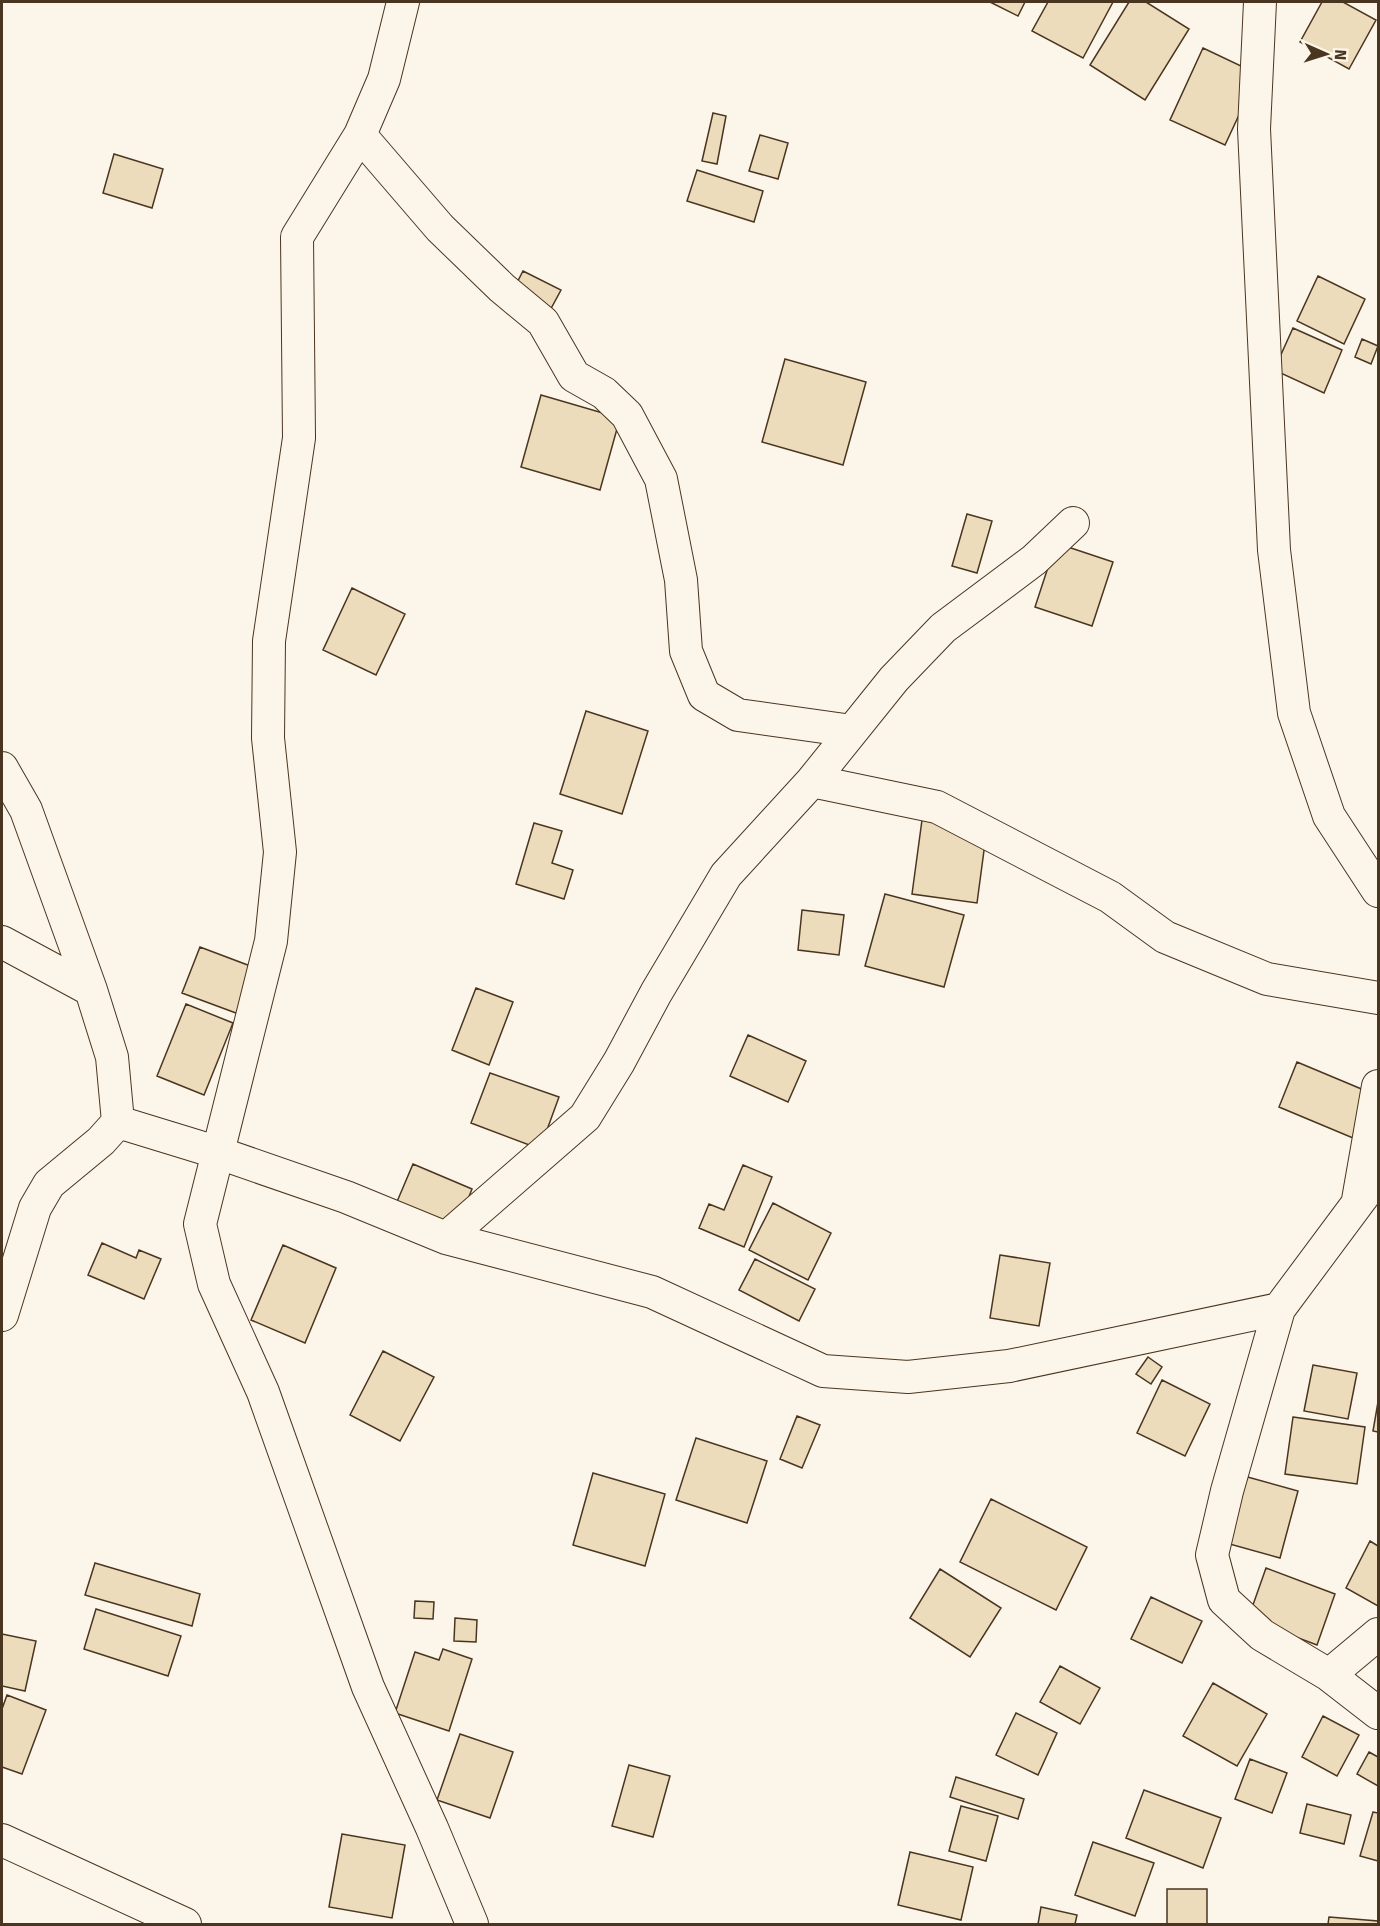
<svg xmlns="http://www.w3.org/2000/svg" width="1380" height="1926" font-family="'Fira Sans',sans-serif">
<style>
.building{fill:#ecdcbc;stroke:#4a3520;stroke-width:1.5}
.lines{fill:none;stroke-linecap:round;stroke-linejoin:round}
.minor-casing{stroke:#4a3520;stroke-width:34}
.minor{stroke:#fbf6e9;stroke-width:32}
</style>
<rect width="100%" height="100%" fill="#fbf6e9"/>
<path class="building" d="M 990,2 L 1025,2 L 1018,16 Z
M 1048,2 L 1113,2 L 1083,58 L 1032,31 Z
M 1129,2 L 1146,2 L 1189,29 L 1145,100 L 1090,65 Z
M 1322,2 L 1343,2 L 1376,20 L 1349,69 L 1300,42 Z
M 1203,48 L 1258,74 L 1225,145 L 1170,120 Z
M 713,113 L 726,116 L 717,164 L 702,161 Z
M 760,135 L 788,143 L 778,179 L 749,171 Z
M 114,154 L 163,169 L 152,208 L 103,193 Z
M 697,170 L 763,191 L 754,222 L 687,201 Z
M 523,271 L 561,290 L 542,325 L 505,306 Z
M 1318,276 L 1365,299 L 1344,344 L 1297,321 Z
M 1293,328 L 1342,350 L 1324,393 L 1274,370 Z
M 1362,339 L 1378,346 L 1371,364 L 1355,357 Z
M 785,359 L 866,382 L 843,465 L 762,442 Z
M 541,395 L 620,418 L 600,490 L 521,467 Z
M 967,514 L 992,521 L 977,573 L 952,566 Z
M 1056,543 L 1113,562 L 1092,626 L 1035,607 Z
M 352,588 L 405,614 L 376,675 L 323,650 Z
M 586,711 L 648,731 L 622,814 L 560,794 Z
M 922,820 L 987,828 L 977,903 L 912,894 Z
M 534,823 L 562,831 L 552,863 L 573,870 L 564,899 L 516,884 Z
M 885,894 L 964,915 L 944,987 L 865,966 Z
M 802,910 L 844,915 L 839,955 L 798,950 Z
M 200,947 L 261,970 L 244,1016 L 182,993 Z
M 476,988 L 513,1002 L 489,1065 L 452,1050 Z
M 186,1004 L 233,1023 L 204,1095 L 157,1076 Z
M 748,1035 L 806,1061 L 788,1102 L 730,1076 Z
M 1297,1062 L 1371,1093 L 1353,1138 L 1279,1107 Z
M 490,1073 L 559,1097 L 540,1149 L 471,1123 Z
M 413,1164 L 472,1189 L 456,1229 L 396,1204 Z
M 743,1165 L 772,1177 L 744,1247 L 699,1228 L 709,1204 L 724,1210 Z
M 773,1203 L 831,1233 L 808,1280 L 749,1250 Z
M 102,1243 L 136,1258 L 139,1250 L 161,1259 L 144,1299 L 88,1275 Z
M 283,1245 L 336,1268 L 305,1343 L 251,1320 Z
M 1000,1255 L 1050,1263 L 1039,1326 L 990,1318 Z
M 755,1259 L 815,1289 L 799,1321 L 739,1290 Z
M 383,1351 L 434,1377 L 400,1441 L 350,1415 Z
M 1148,1357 L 1162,1367 L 1151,1384 L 1136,1374 Z
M 1313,1365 L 1357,1373 L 1348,1419 L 1304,1411 Z
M 1162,1380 L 1210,1404 L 1185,1456 L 1137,1433 Z
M 1378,1402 L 1378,1432 L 1373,1431 Z
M 797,1416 L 820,1425 L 802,1468 L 780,1459 Z
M 1293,1417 L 1365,1427 L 1357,1484 L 1285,1474 Z
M 696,1438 L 767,1461 L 747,1523 L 676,1500 Z
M 593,1473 L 665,1494 L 645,1566 L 573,1545 Z
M 1244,1476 L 1298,1491 L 1280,1558 L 1226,1543 Z
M 991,1499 L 1087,1547 L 1056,1610 L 960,1562 Z
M 1370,1541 L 1378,1546 L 1378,1606 L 1346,1588 Z
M 95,1563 L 200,1594 L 192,1626 L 85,1595 Z
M 1266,1568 L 1335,1594 L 1317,1645 L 1248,1619 Z
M 940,1569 L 1001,1608 L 970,1657 L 910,1618 Z
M 1151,1597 L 1202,1621 L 1182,1663 L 1131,1639 Z
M 415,1601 L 434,1602 L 433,1619 L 414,1618 Z
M 96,1609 L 181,1636 L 168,1676 L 84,1649 Z
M 455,1618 L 477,1620 L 476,1642 L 454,1641 Z
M 2,1634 L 36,1641 L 25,1691 L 2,1686 Z
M 443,1649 L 472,1659 L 449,1731 L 395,1713 L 415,1652 L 439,1660 Z
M 1060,1666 L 1100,1688 L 1080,1724 L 1040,1702 Z
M 1213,1683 L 1267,1714 L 1237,1766 L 1183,1736 Z
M 7,1695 L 46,1710 L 22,1774 L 2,1767 L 2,1709 Z
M 1016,1713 L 1057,1733 L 1038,1775 L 996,1755 Z
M 1323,1716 L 1359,1735 L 1337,1776 L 1302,1757 Z
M 460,1734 L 513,1752 L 490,1818 L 437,1800 Z
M 1369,1752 L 1378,1757 L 1378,1786 L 1357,1774 Z
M 1250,1759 L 1287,1773 L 1272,1813 L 1235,1799 Z
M 629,1765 L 670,1776 L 653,1837 L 612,1826 Z
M 956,1777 L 1024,1799 L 1018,1819 L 950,1797 Z
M 1144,1790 L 1221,1818 L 1203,1868 L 1126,1838 Z
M 1307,1804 L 1351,1815 L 1344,1844 L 1300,1833 Z
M 961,1806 L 998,1816 L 986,1861 L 949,1851 Z
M 1373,1812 L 1378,1813 L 1378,1861 L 1360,1856 Z
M 342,1834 L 405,1845 L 392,1918 L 329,1907 Z
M 1093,1842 L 1154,1863 L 1135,1916 L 1075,1895 Z
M 910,1852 L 973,1867 L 961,1920 L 898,1905 Z
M 1167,1889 L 1207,1889 L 1207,1924 L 1167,1924 Z
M 1041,1907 L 1077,1915 L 1075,1924 L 1038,1924 Z
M 1329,1917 L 1378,1921 L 1378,1924 L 1328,1924 Z"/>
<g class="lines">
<defs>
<path id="minor" d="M 403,2 L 384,79 L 360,135 L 297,237 L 299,438 L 269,641 L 268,738 L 280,852 L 271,941 L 200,1224 L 214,1284 L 263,1392 L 368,1687 L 432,1828 L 472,1924
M 1260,2 L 1254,129 L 1274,550 L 1294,713 L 1329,816 L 1378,891
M 360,135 L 440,228 L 502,288 L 543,322 L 574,376 L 604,393 L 627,415 L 661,479 L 681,580 L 686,651 L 704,695 L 738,715 L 852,731
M 2,768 L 26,810 L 91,990
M 812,781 L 937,807 L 1110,897 L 1165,937 L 1267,979 L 1378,998
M 2,942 L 91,990 L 112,1057 L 118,1122 L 101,1141 L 49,1184 L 35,1208 L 2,1315
M 118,1122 L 216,1152 L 346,1197 L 446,1238 L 652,1292 L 823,1371 L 908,1377 L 1009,1366 L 1279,1309
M 1378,1176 L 1279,1309 L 1227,1491 L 1212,1555 L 1224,1600 L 1262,1635 L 1329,1675 L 1378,1713
M 1358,1200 L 1378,1086
M 446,1238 L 585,1117 L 619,1062 L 656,993 L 726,875 L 812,781 L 894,679 L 943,628 L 1034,560 L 1073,523
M 1329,1675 L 1378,1634
M 2,1840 L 185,1924"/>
</defs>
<use href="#minor" class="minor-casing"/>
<use href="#minor" class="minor"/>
</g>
<rect width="1380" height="1926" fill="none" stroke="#4a3520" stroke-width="6"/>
<g transform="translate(1326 54) rotate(93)" stroke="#fbf6e9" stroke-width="4.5" paint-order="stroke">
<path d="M0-4.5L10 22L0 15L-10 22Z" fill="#4a3520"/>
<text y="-9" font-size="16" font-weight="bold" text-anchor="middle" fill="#4a3520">N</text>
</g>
</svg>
